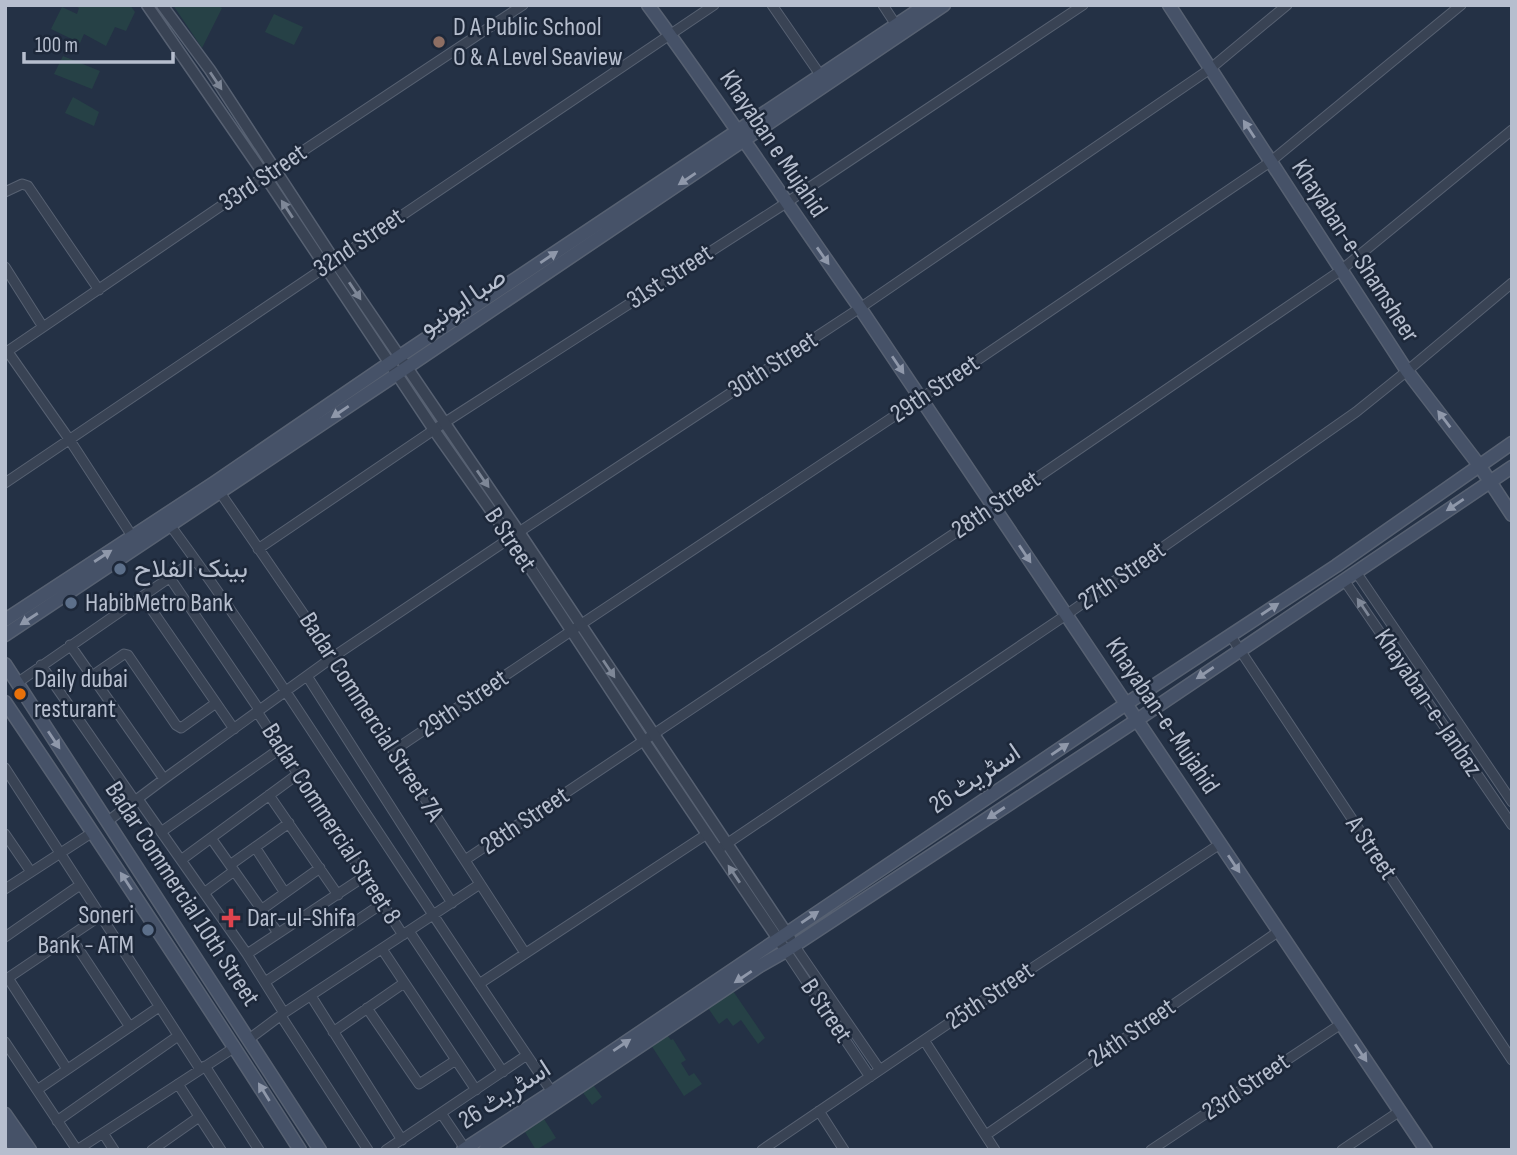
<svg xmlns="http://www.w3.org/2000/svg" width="1517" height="1155" font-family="'Sofia Sans Condensed',Vazirmatn,sans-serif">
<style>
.green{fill:#264146}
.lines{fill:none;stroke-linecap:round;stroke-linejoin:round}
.minor-casing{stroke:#576172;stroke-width:11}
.tertiary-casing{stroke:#576172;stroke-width:13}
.secondary-casing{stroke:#576172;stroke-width:15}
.minor{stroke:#394354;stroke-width:9}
.tertiary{stroke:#394354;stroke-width:10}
.secondary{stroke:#465268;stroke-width:12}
.oneway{fill:#7e8797}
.oneway2{fill:#8f98aa}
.education-dot{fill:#8d6e63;stroke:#1d283a;stroke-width:2.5}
.service-dot{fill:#5c6f8a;stroke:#1d283a;stroke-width:2.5}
.food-dot{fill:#e8710a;stroke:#1d283a;stroke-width:2.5}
.health-dot{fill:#e0444e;stroke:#1d283a;stroke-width:2.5}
.labels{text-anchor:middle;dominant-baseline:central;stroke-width:5;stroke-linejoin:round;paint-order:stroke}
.poi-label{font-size:26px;fill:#b6bece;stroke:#1d283a;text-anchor:start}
.street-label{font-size:26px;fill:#b6bece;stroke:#1d283a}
</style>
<rect width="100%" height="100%" fill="#243145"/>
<path class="green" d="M 73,5 L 130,5 L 135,12 L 126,31 L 115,27 L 106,46 L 84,34 L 80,43 L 51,29 L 62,7 L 77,14 L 79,8 Z
M 173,5 L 217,5 L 222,8 L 202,48 Z
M 274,14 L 303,27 L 294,45 L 265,32 Z
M 63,56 L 100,71 L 92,89 L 54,74 Z
M 73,97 L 99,112 L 94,126 L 65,113 Z
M 731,988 L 765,1038 L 758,1044 L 741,1020 L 733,1026 L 727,1018 L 719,1024 L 706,1005 Z
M 667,1035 L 671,1040 L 673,1039 L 686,1060 L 681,1063 L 689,1076 L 694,1073 L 702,1084 L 684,1096 L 651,1045 Z
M 591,1082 L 602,1097 L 592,1105 L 581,1090 Z
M 544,1119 L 556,1138 L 536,1150 L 525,1132 Z"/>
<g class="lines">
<defs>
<path id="minor" d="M 772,5 L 821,76
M 883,5 L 896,25
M 5,192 L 22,184 L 28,186 L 99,290
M 5,267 L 43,327
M 8,352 L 69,439 L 134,539
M 5,353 L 265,176 L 523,5
M 5,483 L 714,5
M 217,488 L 333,657 L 525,953
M 170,525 C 237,616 299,711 361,806 C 424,901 487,997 552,1092
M 258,549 L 444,423 L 786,203 L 1083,5
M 1356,572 L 1512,802
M 170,578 L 260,711
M 1344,580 L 1512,825
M 143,597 L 234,729
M 1230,635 L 1512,1060
M 70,645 L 164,779
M 41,665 L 135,801
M 92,676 L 124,654 L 128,655 L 176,725 L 181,728 L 216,703
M 307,676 L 452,903
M 17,683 L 195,560
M 258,713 L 403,935
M 393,751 L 580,625 L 920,399 L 1270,162 L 1461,5
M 5,768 L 200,1069
M 269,795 L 338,895
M 138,799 L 247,954 L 284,1013
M 108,821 L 164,779 L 333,657 L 519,532 L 860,308 L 1210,69 L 1287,5
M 161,832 L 281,748
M 5,834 L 31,872
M 211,838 L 278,933
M 255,847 L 285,893
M 722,847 L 1066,615 L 1356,412 L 1407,371 L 1512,283
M 181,860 L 298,774
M 465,860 L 994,507 L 1340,271 L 1512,130
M 230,865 L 289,823
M 5,889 L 93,832
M 204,893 L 234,871
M 261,910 L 320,868
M 409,931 L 503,1072
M 70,936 L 130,1027
M 5,937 L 80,885
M 794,945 L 880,1070
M 382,949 L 476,1090
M 786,951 L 870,1077
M 247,954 L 365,876
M 8,978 L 67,1069
M 5,980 L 100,916
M 265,982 L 383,903
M 479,984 L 707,834
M 311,996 L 402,1140
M 367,1008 L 419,1084 L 456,1060
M 281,1016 L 368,1150
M 333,1032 L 404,983
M 249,1039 L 284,1013 L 480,884
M 924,1040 L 995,1150
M 5,1042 L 77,1150
M 205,1066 L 259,1150
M 178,1084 L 221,1150
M 37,1090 L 159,1007
M 819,1111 L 844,1150
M 441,1113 L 466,1150
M 57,1121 L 178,1036
M 103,1133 L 114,1150
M 986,1135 L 1279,931
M 77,1150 L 235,1047
M 152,1150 L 199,1117
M 386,1150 L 527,1055
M 762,1150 L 955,1019 L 1220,844
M 1151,1150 L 1341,1024
M 1342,1150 L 1400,1111"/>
<path id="tertiary" d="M 147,5 L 265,176 L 434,430 L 511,539 L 644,741 L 786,951
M 162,5 L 210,70 L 334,260 L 519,532 L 790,938"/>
<path id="secondary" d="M 648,5 C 721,104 789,207 860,308 L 1426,1150
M 1169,5 L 1407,371 L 1479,465 L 1512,515
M 5,620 L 214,483 L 400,356 L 926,5
M 5,635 L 397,374 L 944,5
M 5,664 L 320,1150
M 5,702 C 105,850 204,999 300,1150
M 5,1114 L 30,1150
M 5,1133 L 17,1150
M 463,1150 L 552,1092 L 1126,704 L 1336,566 L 1512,443
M 485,1150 L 758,967 L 786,951 L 1137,720 L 1512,467"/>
</defs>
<use href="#minor" class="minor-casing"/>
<use href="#tertiary" class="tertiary-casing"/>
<use href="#secondary" class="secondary-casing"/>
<use href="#minor" class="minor"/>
<use href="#tertiary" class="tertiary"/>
<use href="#secondary" class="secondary"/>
</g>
<defs><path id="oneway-solid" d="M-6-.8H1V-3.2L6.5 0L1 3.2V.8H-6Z" transform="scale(1.75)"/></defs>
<g class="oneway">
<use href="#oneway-solid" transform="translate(216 81) rotate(56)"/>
<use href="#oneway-solid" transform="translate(287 209) rotate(-123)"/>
<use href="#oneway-solid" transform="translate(355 291) rotate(56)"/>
<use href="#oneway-solid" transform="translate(483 479) rotate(55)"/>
<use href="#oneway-solid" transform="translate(1363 607) rotate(-124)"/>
<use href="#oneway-solid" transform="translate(609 669) rotate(56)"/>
<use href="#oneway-solid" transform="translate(734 874) rotate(-124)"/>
</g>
<g class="oneway2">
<use href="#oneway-solid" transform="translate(1249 129) rotate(-123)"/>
<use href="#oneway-solid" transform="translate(687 179) rotate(146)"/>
<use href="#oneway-solid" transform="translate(823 256) rotate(55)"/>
<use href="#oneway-solid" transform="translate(549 257) rotate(-34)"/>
<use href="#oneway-solid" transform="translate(898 365) rotate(56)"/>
<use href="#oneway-solid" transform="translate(340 412) rotate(146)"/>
<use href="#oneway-solid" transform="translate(1444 419) rotate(-127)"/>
<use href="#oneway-solid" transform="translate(1455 505) rotate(146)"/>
<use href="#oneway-solid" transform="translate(1025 554) rotate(56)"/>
<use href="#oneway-solid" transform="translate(103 556) rotate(-33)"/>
<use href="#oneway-solid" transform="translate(1270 609) rotate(-33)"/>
<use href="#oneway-solid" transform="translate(29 619) rotate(147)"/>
<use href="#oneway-solid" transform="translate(1205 673) rotate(146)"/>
<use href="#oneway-solid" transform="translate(54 740) rotate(56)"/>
<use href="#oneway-solid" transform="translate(1060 749) rotate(-34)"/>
<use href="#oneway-solid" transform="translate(996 813) rotate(147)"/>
<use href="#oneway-solid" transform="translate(1234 864) rotate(56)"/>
<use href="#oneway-solid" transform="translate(126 881) rotate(-123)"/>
<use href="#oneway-solid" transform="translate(810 917) rotate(-34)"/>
<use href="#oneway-solid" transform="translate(743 977) rotate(146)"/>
<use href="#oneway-solid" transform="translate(622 1045) rotate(-34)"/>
<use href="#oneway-solid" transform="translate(1361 1053) rotate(56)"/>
<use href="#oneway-solid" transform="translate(264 1092) rotate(-122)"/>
</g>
<circle class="education-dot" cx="439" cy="42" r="7"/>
<g class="service-dot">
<circle cx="120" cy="569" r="7"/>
<circle cx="71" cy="603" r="7"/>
<circle cx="148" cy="930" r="7"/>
</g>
<circle class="food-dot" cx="20" cy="694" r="7"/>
<path class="health-dot" d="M227.5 907.5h7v7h7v7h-7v7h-7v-7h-7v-7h7z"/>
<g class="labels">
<g class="poi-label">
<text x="453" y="27">D A Public School<tspan x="453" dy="30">O &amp; A Level Seaview</tspan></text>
<text x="134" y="569">بینک الفلاح</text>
<text x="85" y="603">HabibMetro Bank</text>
<text x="34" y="679">Daily dubai<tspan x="34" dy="30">resturant</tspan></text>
<text x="134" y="915" text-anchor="end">Soneri<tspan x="134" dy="30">Bank - ATM</tspan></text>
<text x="247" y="918">Dar-ul-Shifa</text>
</g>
<g class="street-label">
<text transform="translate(773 144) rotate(56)">Khayaban e Mujahid</text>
<text transform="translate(263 178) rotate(-34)">33rd Street</text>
<text transform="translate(359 243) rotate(-34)">32nd Street</text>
<text transform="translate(1355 251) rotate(57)">Khayaban-e-Shamsheer</text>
<text transform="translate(670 277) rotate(-33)">31st Street</text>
<text transform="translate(463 302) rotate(-34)">صبا ایونیو</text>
<text transform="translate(773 365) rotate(-33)">30th Street</text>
<text transform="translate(935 389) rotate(-34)">29th Street</text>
<text transform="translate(996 505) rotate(-34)">28th Street</text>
<text transform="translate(510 540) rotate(56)">B Street</text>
<text transform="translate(1122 576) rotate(-35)">27th Street</text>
<text transform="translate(1428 703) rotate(56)">Khayaban-e-Janbaz</text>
<text transform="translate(464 704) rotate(-34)">29th Street</text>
<text transform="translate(1162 716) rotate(56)">Khayaban-e-Mujahid</text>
<text transform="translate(371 717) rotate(57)">Badar Commercial Street 7A</text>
<text transform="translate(975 779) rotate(-34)">اسٹریٹ 26</text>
<text transform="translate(525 821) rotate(-34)">28th Street</text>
<text transform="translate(331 824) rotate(57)">Badar Commercial Street 8</text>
<text transform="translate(1371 848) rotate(56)">A Street</text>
<text transform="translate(182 894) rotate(57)">Badar Commercial 10th Street</text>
<text transform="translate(990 996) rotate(-34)">25th Street</text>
<text transform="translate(826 1011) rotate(56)">B Street</text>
<text transform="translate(1132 1033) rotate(-35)">24th Street</text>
<text transform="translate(1246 1087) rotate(-34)">23rd Street</text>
<text transform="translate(505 1095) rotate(-33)">اسٹریٹ 26</text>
</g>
</g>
<rect width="1517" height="1155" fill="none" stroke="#b6bece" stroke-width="14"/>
<path d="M24 52v10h149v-10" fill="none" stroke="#b6bece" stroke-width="3.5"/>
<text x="35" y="52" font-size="21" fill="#b6bece" stroke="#1d283a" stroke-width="5" paint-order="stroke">100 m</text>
</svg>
